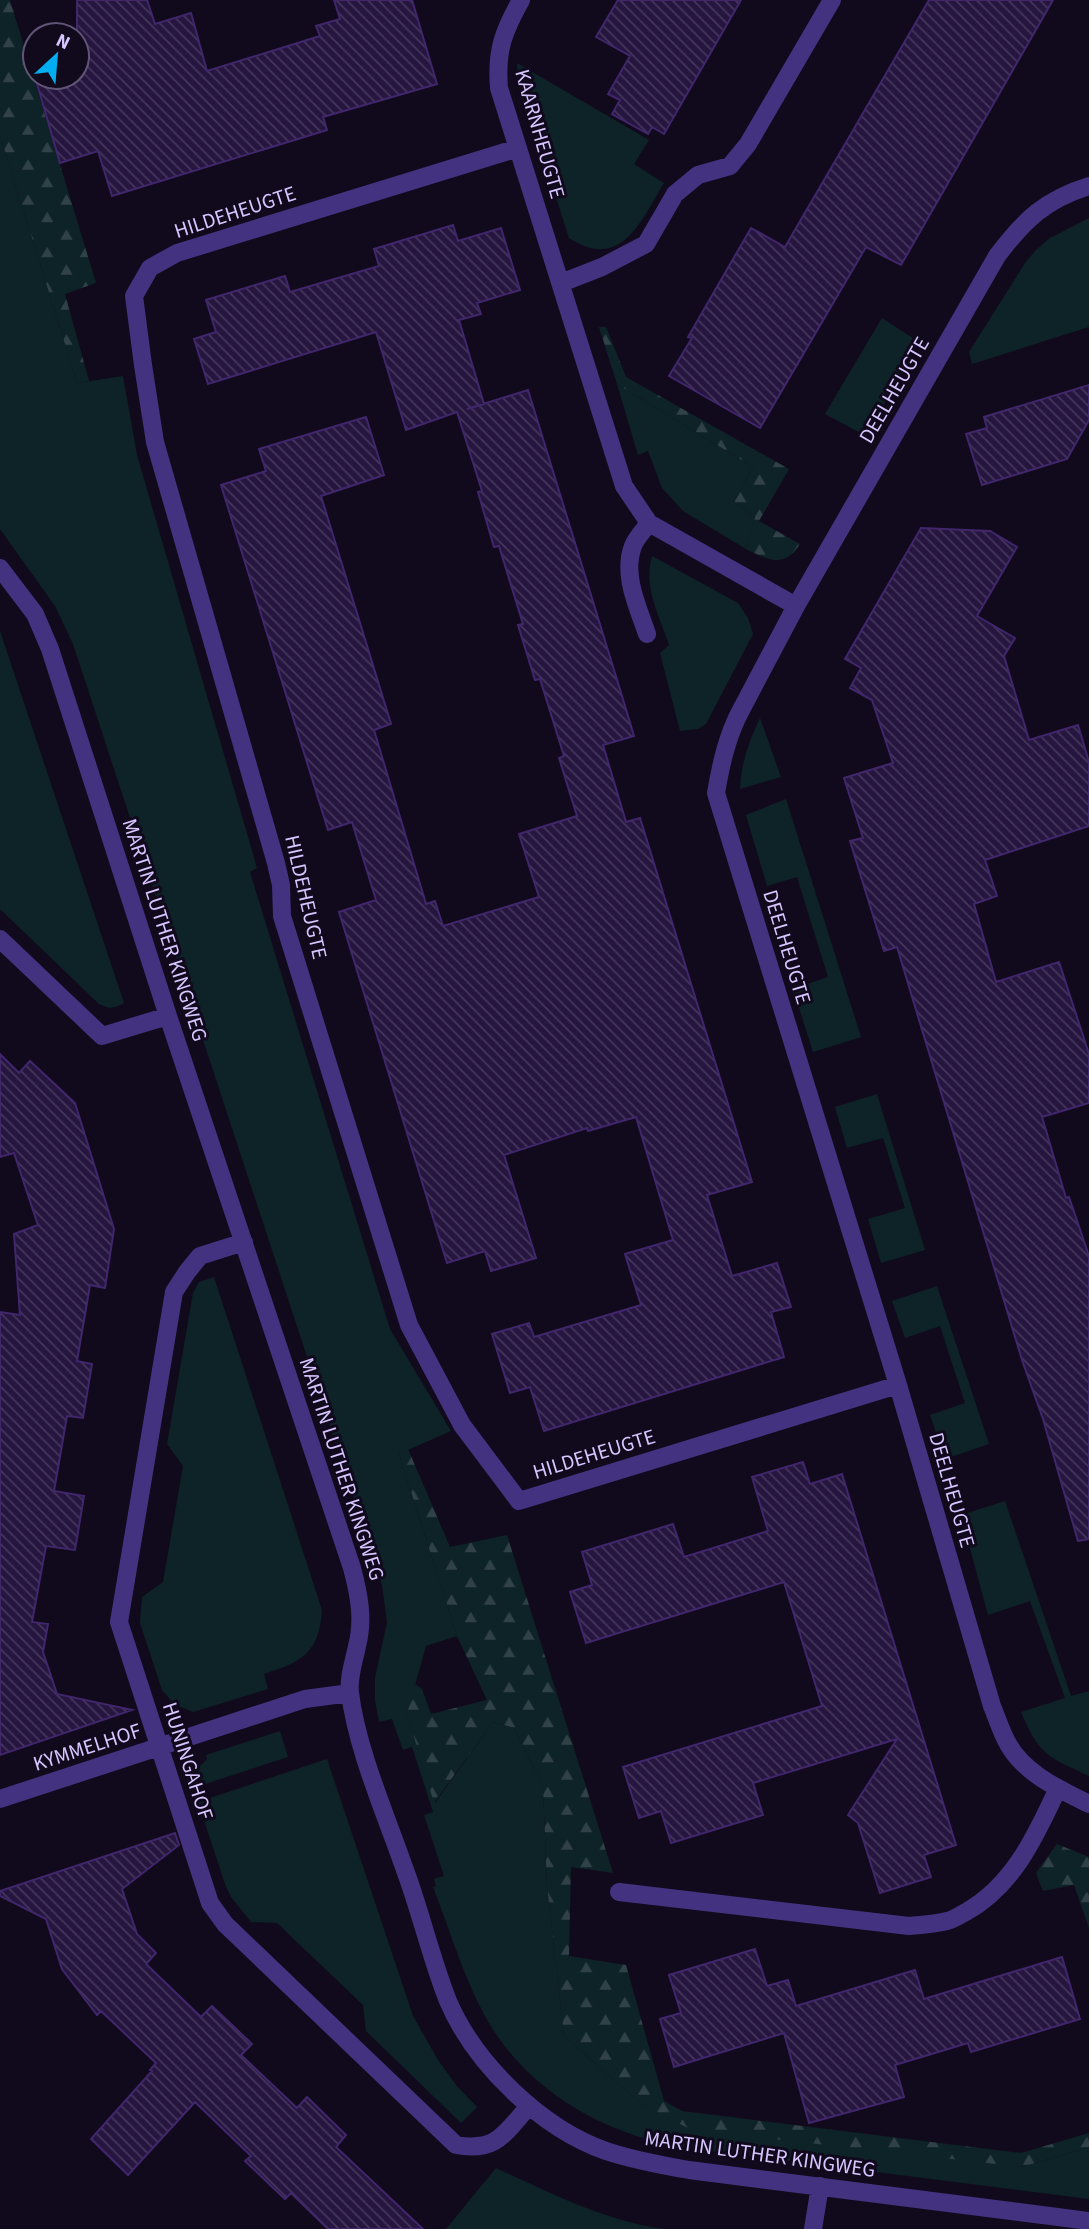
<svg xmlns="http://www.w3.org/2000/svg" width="1089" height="2229" font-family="'Source Sans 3',sans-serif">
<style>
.green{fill:#0d2327}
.forest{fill:url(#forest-firs)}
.building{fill:url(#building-back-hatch);stroke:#41266c;stroke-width:2}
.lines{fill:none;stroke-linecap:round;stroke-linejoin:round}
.minor{stroke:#43327f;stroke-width:18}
.labels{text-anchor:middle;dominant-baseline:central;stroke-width:6;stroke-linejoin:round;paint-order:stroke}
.street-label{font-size:21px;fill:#d7c6ff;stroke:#110a1d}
</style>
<defs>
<pattern id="forest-firs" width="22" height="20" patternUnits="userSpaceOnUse" patternTransform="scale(1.75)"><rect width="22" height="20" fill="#0d2327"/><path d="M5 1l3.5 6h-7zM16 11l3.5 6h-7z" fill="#304147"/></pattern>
<pattern id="building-back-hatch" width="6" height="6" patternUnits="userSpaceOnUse" patternTransform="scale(1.75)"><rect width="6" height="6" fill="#25153f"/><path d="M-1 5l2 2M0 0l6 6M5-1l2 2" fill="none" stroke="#44365c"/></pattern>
</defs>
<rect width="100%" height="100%" fill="#110a1d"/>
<path class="green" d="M 517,63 L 649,140 L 634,164 L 664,183 C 641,221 621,272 569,238 L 518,79 Z
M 0,135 L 77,383 L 123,376 L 137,455 L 257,868 L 250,872 L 390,1329 L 451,1431 L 399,1454 L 457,1636 L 426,1646 L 407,1714 L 435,1803 L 493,1722 L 514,1728 L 543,1787 L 547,1886 L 564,2036 L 644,2106 L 1022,2167 L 1089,2147 L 1089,2199 L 688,2148 C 606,2136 526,2091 485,2016 C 463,1976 450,1930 433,1887 L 436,1886 L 434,1879 L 444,1876 L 424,1815 L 433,1812 L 412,1747 L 403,1750 L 392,1719 L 379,1722 L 375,1700 L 375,1678 L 387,1622 L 382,1585 L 73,644 L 55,606 L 0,529 Z
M 1089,218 L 1089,327 L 972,364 L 969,352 L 1025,263 L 1036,250 L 1050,238 Z
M 882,318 L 919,342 L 866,436 L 825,414 Z
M 617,384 L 753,467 L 734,502 L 755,517 L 746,549 L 683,511 L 662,488 L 648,451 L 638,455 Z
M 652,556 L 738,603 L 748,618 L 753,634 L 706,724 L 698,729 L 680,731 L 660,653 L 669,645 C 659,615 643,587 652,556 Z
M 0,631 L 124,1003 C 114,1009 109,1009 99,1004 L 0,909 Z
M 760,718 L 781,777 L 740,789 C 741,763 749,741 760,718 Z
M 786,799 L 861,1037 L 813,1052 L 793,989 L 828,977 L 797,877 L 767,886 L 746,815 Z
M 877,1094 L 925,1250 L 881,1263 L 868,1219 L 905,1208 L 883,1138 L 847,1148 L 835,1107 Z
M 214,1277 L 322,1610 C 319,1654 301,1662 264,1674 L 268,1689 L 193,1712 L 174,1704 L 162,1690 L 140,1623 L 142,1597 L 163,1582 L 183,1466 L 167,1444 L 193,1293 L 199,1282 Z
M 937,1286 L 989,1444 L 945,1459 L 930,1415 L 965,1403 L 940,1326 L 905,1338 L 892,1301 Z
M 1005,1501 L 1071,1696 L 1089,1691 L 1089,1776 C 1047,1756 1040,1756 1021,1712 L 1065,1698 L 1030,1601 L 988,1615 L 961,1515 Z
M 280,1731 L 288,1757 L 193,1788 L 194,1772 L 207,1759 L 206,1755 Z
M 327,1759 L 413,2016 L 438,2060 L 457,2086 L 477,2107 L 461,2123 L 366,2031 L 363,2005 L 277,1923 L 251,1922 L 231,1897 L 225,1884 L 198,1802 Z
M 496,2168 C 551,2193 604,2221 665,2229 L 446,2229 Z"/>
<path class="forest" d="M 0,0 L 10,0 L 96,283 L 65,294 L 89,381 L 77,383 L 0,135 Z
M 599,327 L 606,327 L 626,377 L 789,469 L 759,521 L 800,544 C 784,569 768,560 746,549 L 755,517 L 734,502 L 753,467 L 617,384 Z
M 408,1449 L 450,1547 L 507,1535 L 613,1873 L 571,1867 L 569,1956 L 626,1965 L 664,2101 L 682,2111 L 1021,2153 L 1089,2133 L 1089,2147 L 1022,2167 L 692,2130 L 644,2106 L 564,2036 L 547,1886 L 543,1787 L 514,1728 L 493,1722 L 434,1803 L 407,1714 L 415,1684 L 422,1689 L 431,1714 L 487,1700 L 457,1636 L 399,1454 Z
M 1057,1844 L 1089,1857 L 1089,1928 L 1074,1885 L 1043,1891 L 1036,1873 Z"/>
<path class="building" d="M 77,0 L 147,0 L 155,24 L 191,13 L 207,71 L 320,36 L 316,26 L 340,19 L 334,0 L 412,0 L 437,84 L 323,117 L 327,130 L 112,196 L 98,151 L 60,163 L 35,77 L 77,77 Z
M 618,0 L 741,0 L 664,134 L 652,127 L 648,134 L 612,114 L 620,100 L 608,94 L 630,56 L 596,37 Z
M 929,0 L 1053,0 L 901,265 L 866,247 L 760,428 L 669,376 L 692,338 L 688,337 L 751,228 L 785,247 Z
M 453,225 L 458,241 L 501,228 L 520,290 L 477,303 L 481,314 L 459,320 L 484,404 L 467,409 L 528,390 L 622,696 L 634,736 L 603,745 L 626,822 L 640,818 L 752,1182 L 707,1195 L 732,1276 L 777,1263 L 791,1307 L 771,1312 L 784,1357 L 544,1431 L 530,1387 L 510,1393 L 492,1334 L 529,1323 L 534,1337 L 641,1305 L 625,1254 L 673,1240 L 636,1117 L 588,1131 L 587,1128 L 504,1155 L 536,1258 L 491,1271 L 485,1251 L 447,1263 L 339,912 L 376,900 L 352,822 L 328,830 L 221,485 L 266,471 L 259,449 L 366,417 L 384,475 L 321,496 L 391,724 L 374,730 L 426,904 L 435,901 L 443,926 L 539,897 L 519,834 L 577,816 L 559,758 L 564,756 L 540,679 L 535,680 L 518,625 L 523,624 L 499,546 L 494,547 L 478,492 L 482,491 L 457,412 L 406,430 L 376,332 L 208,384 L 194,339 L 216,332 L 206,300 L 285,276 L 290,292 L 379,266 L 374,249 Z
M 1089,385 L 1089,420 L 1067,459 L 982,485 L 966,434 L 987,428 L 984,417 Z
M 921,528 L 990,531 L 1017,547 L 977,616 L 1015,638 L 1004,656 L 1029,740 L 1078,725 L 1089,762 L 1089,826 L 985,860 L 997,896 L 974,904 L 996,982 L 1059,962 L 1089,1054 L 1089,1103 L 1042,1117 L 1066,1198 L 1069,1197 L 1089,1256 L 1089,1539 L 1078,1541 L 1043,1419 L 1022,1360 L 897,947 L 884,951 L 850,841 L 863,838 L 844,778 L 893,763 L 872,700 L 850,688 L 861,668 L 845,659 Z
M 0,1054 L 19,1073 L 30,1061 L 75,1103 L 114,1229 L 105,1288 L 90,1285 L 77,1361 L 92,1364 L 83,1418 L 67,1416 L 54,1491 L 84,1496 L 75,1550 L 46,1546 L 32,1622 L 48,1624 L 43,1652 L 57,1694 L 132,1710 L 0,1755 L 0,1312 L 20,1315 L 14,1234 L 38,1225 L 14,1153 L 0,1157 Z
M 803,1462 L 810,1484 L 842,1474 L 956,1845 L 924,1855 L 931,1877 L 880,1893 L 858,1823 L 848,1815 L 897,1739 L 753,1783 L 763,1815 L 671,1843 L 661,1811 L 639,1818 L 623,1767 L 822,1706 L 784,1582 L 586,1643 L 570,1592 L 592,1585 L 582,1552 L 673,1524 L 684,1557 L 768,1531 L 752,1477 Z
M 175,1833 L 179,1845 L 122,1889 L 137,1934 L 156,1953 L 146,1964 L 201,2017 L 212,2006 L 252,2044 L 241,2055 L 297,2108 L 307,2097 L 346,2135 L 336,2147 L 423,2229 L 328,2229 L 291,2193 L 285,2199 L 245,2161 L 251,2156 L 195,2102 L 128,2175 L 91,2139 L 152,2071 L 150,2070 L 156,2063 L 101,2011 L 97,2015 L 62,1969 L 46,1919 L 0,1896 L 0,1891 Z
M 755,1949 L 767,1986 L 788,1980 L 796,2006 L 915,1970 L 924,1999 L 1062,1957 L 1080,2019 L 971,2052 L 968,2043 L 895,2065 L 904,2097 L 809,2123 L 784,2033 L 674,2067 L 660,2019 L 681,2013 L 669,1975 Z"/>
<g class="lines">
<path class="minor" d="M 521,0 C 503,32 496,51 499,88 L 624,486 L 649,523 L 796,606
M 518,148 L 177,253 L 150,268 L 134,296 L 143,365 L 155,442 L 276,863 L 281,885 L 282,916 L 409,1325 L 462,1425 L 519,1501 L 898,1385
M 1089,186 C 1046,199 1024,220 997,256 L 796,606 L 741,710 C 727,736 721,764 716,793 L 898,1385 L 992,1706 C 997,1718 1001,1731 1007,1742 C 1023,1773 1059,1789 1089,1804
M 561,283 L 602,267 L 646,244 L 675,194 L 698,175 L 730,166 L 748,144 L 832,0
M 0,568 L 35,614 L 50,649 L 168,1016 L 352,1568 C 359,1594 364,1620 357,1646 C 354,1662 348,1677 350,1693 C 357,1750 386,1815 405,1870 C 421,1913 431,1958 448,2001 C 475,2064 541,2128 606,2151 C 633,2160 660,2165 689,2170 L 1089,2221
M 647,634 C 638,607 622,575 633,546 C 636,538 644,530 649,523
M 0,939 L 102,1036 L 168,1016
M 244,1242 L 200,1256 L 187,1272 L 174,1292 L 119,1622 L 210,1903 L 225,1924 L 456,2145 C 497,2152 504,2134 529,2106
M 0,1799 L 305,1699 L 350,1693
M 619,1892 L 909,1926 C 921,1925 935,1924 947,1921 C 953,1920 960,1915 966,1912 C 1014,1885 1036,1835 1058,1788
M 813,2229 L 820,2186"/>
</g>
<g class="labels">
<g class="street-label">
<text transform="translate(540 134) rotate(74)">KAARNHEUGTE</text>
<text transform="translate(235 212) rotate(-18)">HILDEHEUGTE</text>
<text transform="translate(894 390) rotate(-60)">DEELHEUGTE</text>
<text transform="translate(306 897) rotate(77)">HILDEHEUGTE</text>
<text transform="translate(165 930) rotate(72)">MARTIN LUTHER KINGWEG</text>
<text transform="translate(787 947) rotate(73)">DEELHEUGTE</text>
<text transform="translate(594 1454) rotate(-17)">HILDEHEUGTE</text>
<text transform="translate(342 1469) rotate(72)">MARTIN LUTHER KINGWEG</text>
<text transform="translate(952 1490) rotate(74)">DEELHEUGTE</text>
<text transform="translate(87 1747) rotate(-18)">KYMMELHOF</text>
<text transform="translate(188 1761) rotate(72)">HUNINGAHOF</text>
<text transform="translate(760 2154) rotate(8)">MARTIN LUTHER KINGWEG</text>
</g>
</g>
<g transform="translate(56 56) rotate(26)"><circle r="33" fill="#110a1d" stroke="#605577" stroke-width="2"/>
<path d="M0-5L12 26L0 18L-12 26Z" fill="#00adf1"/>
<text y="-10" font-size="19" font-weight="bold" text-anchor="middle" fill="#d7c6ff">N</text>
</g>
</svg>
